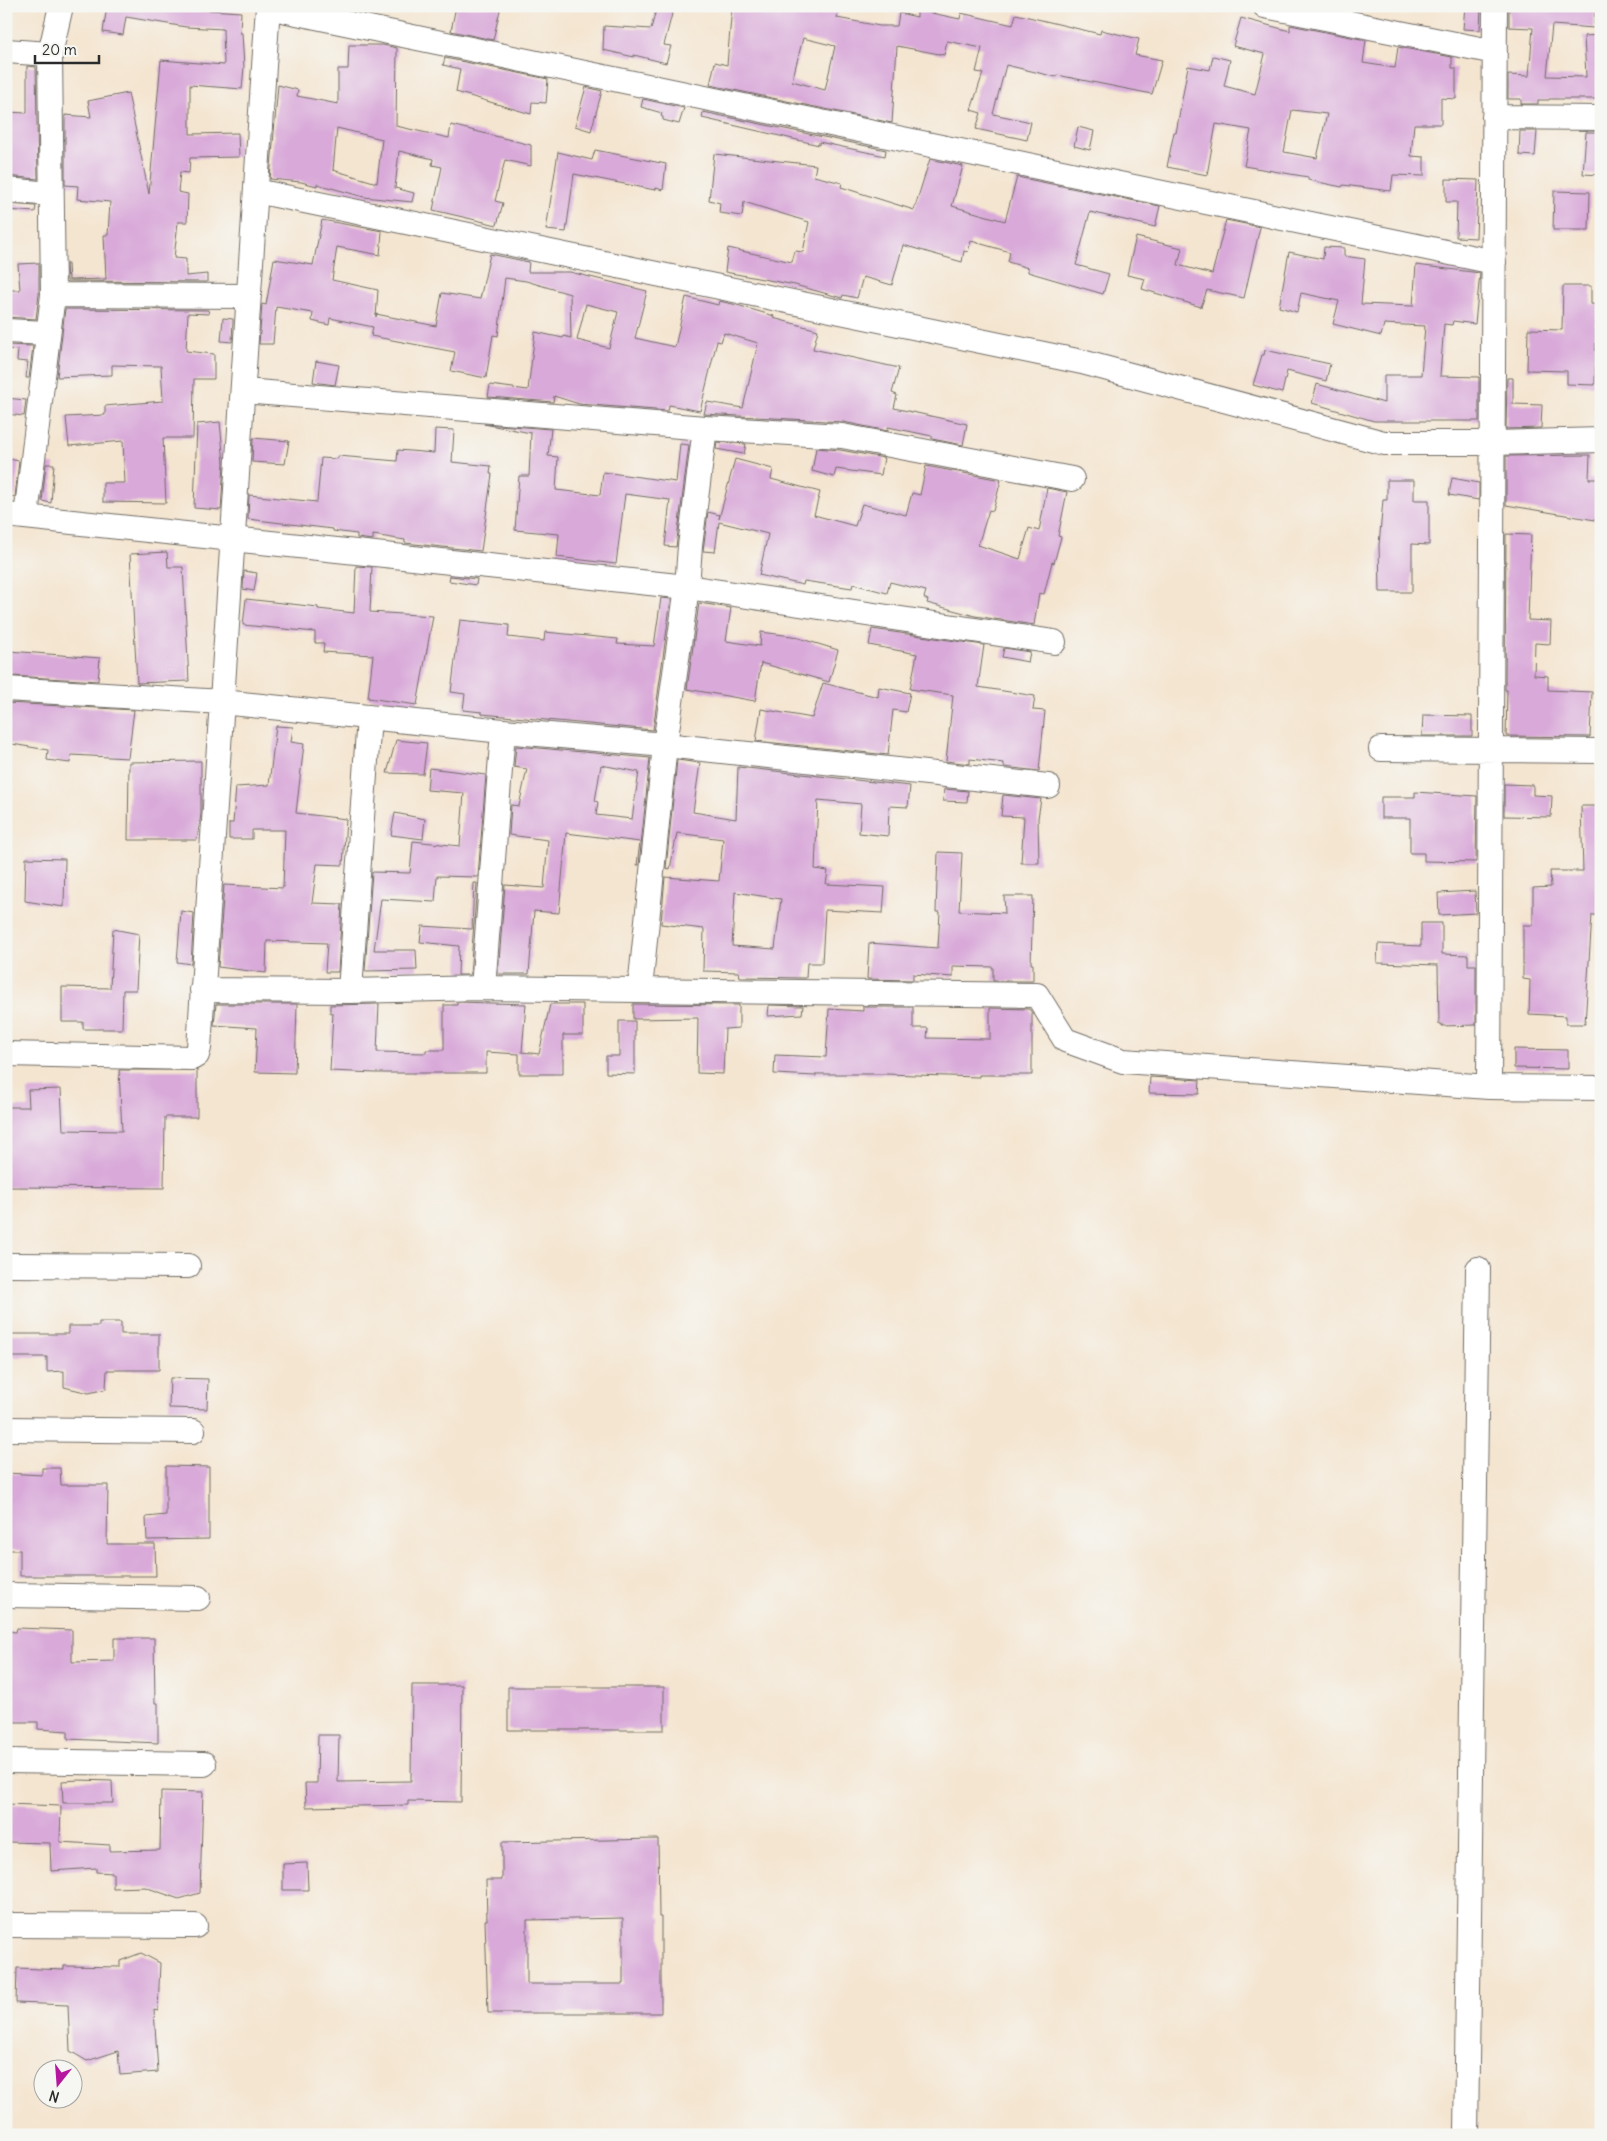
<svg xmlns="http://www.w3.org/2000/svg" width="1607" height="2141" font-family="Delius,sans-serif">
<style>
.building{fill:#d9aad9;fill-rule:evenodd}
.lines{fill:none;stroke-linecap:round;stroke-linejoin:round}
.minor-casing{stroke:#716c65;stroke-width:26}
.minor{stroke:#fff;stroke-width:24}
</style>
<rect width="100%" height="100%" fill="#f6f6f2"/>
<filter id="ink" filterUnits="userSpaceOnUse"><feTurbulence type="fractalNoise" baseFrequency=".02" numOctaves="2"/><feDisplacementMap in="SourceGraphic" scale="10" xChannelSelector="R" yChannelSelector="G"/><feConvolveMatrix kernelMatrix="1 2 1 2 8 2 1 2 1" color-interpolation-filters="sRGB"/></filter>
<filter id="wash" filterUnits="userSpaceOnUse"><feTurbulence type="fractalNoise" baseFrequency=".0096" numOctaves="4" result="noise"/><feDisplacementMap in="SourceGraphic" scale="20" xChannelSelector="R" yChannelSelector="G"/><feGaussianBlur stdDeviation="1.12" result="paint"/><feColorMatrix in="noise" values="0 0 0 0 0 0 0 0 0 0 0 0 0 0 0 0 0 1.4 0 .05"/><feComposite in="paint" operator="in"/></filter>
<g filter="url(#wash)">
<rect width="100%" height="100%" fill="#f4e5d0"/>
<g id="blocks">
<path class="building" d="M 107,6 L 194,6 L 193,9 L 241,12 L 240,33 L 242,33 L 244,67 L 242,89 L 190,85 L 190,134 L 238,133 L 239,157 L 190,158 L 189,173 L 180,172 L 178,192 L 188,194 L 187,222 L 178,222 L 174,258 L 186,259 L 186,276 L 207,274 L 207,282 L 67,281 L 66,264 L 68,264 L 69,280 L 106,279 L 104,235 L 108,235 L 110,202 L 77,199 L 78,186 L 65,185 L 65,115 L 91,117 L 88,101 L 128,93 L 149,194 L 161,60 L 224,65 L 223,29 L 186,27 L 126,17 L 123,35 L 103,32 Z
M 456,6 L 501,6 L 493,40 L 451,31 Z
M 657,6 L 674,6 L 664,45 L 671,46 L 666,63 L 634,55 L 634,57 L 603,50 L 604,26 L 651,29 Z
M 732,6 L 839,6 L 837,18 L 880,26 L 897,26 L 899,13 L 917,17 L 917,10 L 960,19 L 961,13 L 1013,25 L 1016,14 L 1100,34 L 1101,30 L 1139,39 L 1135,55 L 1162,60 L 1152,94 L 1057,75 L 1056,77 L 1006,65 L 993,114 L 1031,122 L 1027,140 L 976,129 L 981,113 L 971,110 L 983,73 L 976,72 L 982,48 L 947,41 L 944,55 L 897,46 L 892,123 L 710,85 L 715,62 L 727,65 ZM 803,38 L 835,46 L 825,90 L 792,81 Z
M 1465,6 L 1481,6 L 1480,30 L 1463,29 Z
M 1509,6 L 1595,7 L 1594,28 L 1552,25 L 1547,76 L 1586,77 L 1584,36 L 1601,35 L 1601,83 L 1597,83 L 1597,99 L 1549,99 L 1549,100 L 1538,100 L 1538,104 L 1521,104 L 1521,99 L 1508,99 L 1508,75 L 1529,76 L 1533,28 L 1509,27 Z
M 1241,18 L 1290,31 L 1290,25 L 1366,40 L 1363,63 L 1395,68 L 1398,47 L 1452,57 L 1452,68 L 1456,68 L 1456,99 L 1441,98 L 1441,124 L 1414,124 L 1411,156 L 1424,157 L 1424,176 L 1393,175 L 1391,191 L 1343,185 L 1342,187 L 1308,180 L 1308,177 L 1244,166 L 1251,130 L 1216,124 L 1207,175 L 1167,167 L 1174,132 L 1176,133 L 1188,66 L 1210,70 L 1213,56 L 1230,60 L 1224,86 L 1255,94 L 1265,54 L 1233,46 ZM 1292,110 L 1327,114 L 1317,158 L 1284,152 Z
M 349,45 L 383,45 L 397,48 L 396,126 L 449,138 L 451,125 L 531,145 L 531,166 L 505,160 L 495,201 L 503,203 L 497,225 L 433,210 L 442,167 L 432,165 L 433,159 L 399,151 L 395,188 L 414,193 L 412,202 L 364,197 L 317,184 L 317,186 L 301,182 L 270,179 L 278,85 L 298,90 L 297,96 L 338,104 L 338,69 L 348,69 ZM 337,128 L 382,139 L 377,183 L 333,170 Z
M 445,58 L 548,79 L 546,103 L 532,102 L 531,114 L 456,92 L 460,69 L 443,65 Z
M 27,66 L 36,67 L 38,179 L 6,176 L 6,112 L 27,113 Z
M 586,87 L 602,91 L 591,131 L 575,126 Z
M 643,99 L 684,108 L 679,124 L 663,120 L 663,117 L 661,116 L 662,113 L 641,107 Z
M 703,112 L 886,150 L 885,156 L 819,142 L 819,145 L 702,118 Z
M 1078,127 L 1094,131 L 1090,150 L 1074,146 Z
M 1520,131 L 1537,131 L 1535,156 L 1519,155 Z
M 1586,132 L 1601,132 L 1601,175 L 1583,174 Z
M 595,150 L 666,164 L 663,190 L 656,188 L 655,190 L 574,174 L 566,232 L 546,230 L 558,152 L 592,160 Z
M 714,154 L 816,165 L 814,176 L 842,183 L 841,187 L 914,210 L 930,159 L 963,166 L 952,206 L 1005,221 L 1017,177 L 1160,206 L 1155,227 L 1090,212 L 1076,265 L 1109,274 L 1103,294 L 1028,272 L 1028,268 L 1008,262 L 1010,252 L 971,241 L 968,252 L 964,251 L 962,262 L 903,245 L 892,285 L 863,277 L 857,298 L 843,295 L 842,298 L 795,285 L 725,272 L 728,248 L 792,262 L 795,251 L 803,252 L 809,222 L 744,202 L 742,216 L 719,213 L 720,203 L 709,200 Z
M 1446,179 L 1478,180 L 1476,238 L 1456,237 L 1457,202 L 1446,202 Z
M 1554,191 L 1590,192 L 1589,230 L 1553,230 Z
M 6,204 L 36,206 L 35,212 L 6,210 Z
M 322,220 L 382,231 L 380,255 L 337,247 L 332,280 L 378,290 L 376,317 L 376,314 L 436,326 L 442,293 L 480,299 L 490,254 L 529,262 L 528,272 L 570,272 L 647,291 L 635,338 L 675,347 L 686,297 L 718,305 L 719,301 L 737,305 L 774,316 L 773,318 L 818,330 L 813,349 L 899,368 L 892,393 L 897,395 L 894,408 L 967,424 L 963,445 L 932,439 L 932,436 L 888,427 L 888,431 L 843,422 L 704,414 L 707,402 L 743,408 L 758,343 L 724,333 L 721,342 L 717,341 L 700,411 L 669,405 L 668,411 L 579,404 L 554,396 L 553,402 L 488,397 L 490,385 L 528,390 L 535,332 L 563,338 L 564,336 L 571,338 L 570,294 L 526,281 L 505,278 L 498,336 L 493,335 L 486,378 L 451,371 L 455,352 L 371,336 L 373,327 L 330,318 L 329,325 L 312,321 L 313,313 L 276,307 L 273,344 L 259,344 L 262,304 L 266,305 L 274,259 L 313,265 ZM 586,304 L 618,312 L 609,348 L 577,340 Z
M 1226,220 L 1260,227 L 1244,298 L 1207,290 L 1201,307 L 1142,289 L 1145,279 L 1127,275 L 1136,237 L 1182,248 L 1178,265 L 1212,274 Z
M 1324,247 L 1344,248 L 1344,256 L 1365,259 L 1361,304 L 1413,306 L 1416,265 L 1480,273 L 1475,324 L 1453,321 L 1452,325 L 1444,324 L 1440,376 L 1479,377 L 1479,421 L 1374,421 L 1312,403 L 1317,384 L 1384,403 L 1384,375 L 1421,375 L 1425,326 L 1384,324 L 1381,336 L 1333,324 L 1339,301 L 1301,293 L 1297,312 L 1279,307 L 1289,252 L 1323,259 Z
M 39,263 L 39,294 L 36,319 L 6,317 L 6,290 L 20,290 L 18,264 Z
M 1563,286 L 1591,286 L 1591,304 L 1601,305 L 1601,322 L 1596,322 L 1595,385 L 1567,384 L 1567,371 L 1527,370 L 1528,329 L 1562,330 Z
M 65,309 L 208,310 L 209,314 L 188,313 L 186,351 L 214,354 L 214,379 L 194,379 L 193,438 L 163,438 L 166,503 L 103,502 L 103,483 L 125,483 L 123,441 L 69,446 L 66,417 L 105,415 L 105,406 L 163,401 L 161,366 L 112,365 L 112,375 L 57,377 Z
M 223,318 L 233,319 L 232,342 L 221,341 Z
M 6,345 L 33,346 L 29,378 L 26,378 L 28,362 L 17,361 L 18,350 L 6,349 Z
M 1265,350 L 1330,364 L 1326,381 L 1287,371 L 1282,393 L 1253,385 L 1262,355 L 1264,355 Z
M 316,361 L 339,365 L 335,385 L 313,382 Z
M 1507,378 L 1513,378 L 1513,404 L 1542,405 L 1541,428 L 1506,429 Z
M 6,398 L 26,400 L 24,416 L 6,414 Z
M 220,422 L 224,463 L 221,510 L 194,508 L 197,424 Z
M 484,424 L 551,429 L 548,456 L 558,457 L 556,490 L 600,495 L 603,472 L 676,482 L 680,444 L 689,445 L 676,547 L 665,546 L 670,500 L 625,494 L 616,564 L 557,557 L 559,534 L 515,530 L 519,476 L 529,476 L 531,433 Z
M 435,429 L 454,430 L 452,462 L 491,466 L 490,474 L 492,474 L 481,551 L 405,543 L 405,540 L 373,535 L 373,540 L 357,538 L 357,534 L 333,531 L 333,529 L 248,519 L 249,495 L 317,502 L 321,458 L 337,459 L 338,456 L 397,461 L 398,450 L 434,453 Z
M 253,438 L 289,441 L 285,464 L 252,462 Z
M 717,442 L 746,444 L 744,454 L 716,449 Z
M 816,448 L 840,450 L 884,458 L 881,475 L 836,469 L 834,477 L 812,471 Z
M 1590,455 L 1589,479 L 1601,479 L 1601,521 L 1506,505 L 1506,456 Z
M 9,459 L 19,461 L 15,497 L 6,495 L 6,464 Z
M 735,459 L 773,469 L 771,479 L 820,492 L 814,515 L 855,526 L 862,504 L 906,515 L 912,493 L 920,495 L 926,466 L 1001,480 L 993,511 L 989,510 L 978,545 L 1020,559 L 1029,528 L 1039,531 L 1047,488 L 1067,492 L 1058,536 L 1061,537 L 1054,563 L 1052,562 L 1044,594 L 1039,593 L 1034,625 L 975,616 L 927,603 L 928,600 L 924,598 L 926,591 L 890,582 L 887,593 L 853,584 L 852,588 L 804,581 L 803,585 L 759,575 L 768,534 L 719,522 L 715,552 L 703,551 L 708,512 L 720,515 L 719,519 Z
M 46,464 L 54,464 L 51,503 L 42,501 Z
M 1452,478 L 1479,483 L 1479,500 L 1449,495 Z
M 1387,480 L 1414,480 L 1414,500 L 1429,500 L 1429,545 L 1412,544 L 1412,592 L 1380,592 L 1379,545 L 1383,500 L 1387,500 Z
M 1506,534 L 1531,535 L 1528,620 L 1551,621 L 1550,644 L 1535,643 L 1534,675 L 1548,676 L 1548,690 L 1592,692 L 1590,737 L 1506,736 L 1507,690 L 1505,690 Z
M 167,552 L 168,567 L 183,567 L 189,681 L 137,683 L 130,554 Z
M 356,566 L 372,567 L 370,612 L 433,616 L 417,705 L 368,698 L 373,655 L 323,652 L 324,643 L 315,643 L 315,632 L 243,625 L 246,599 L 318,607 L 318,609 L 354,613 Z
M 244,571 L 257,573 L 254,591 L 243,589 Z
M 450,576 L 477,579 L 476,585 L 449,581 Z
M 661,598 L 671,599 L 653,730 L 482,714 L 482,712 L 463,710 L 465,694 L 451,692 L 460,620 L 509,625 L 508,637 L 544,641 L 545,632 L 618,639 L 617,644 L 654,646 Z
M 699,603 L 731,608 L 726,641 L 760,646 L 761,632 L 792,636 L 838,650 L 829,682 L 761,663 L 755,701 L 687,689 Z
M 872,629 L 984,645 L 978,687 L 1035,696 L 1033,710 L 1045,711 L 1039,771 L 1004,767 L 1004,763 L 970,759 L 970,764 L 946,761 L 953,695 L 910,689 L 917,654 L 869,645 Z
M 1004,648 L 1030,652 L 1028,662 L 1002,657 Z
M 9,651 L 100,658 L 98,681 L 11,676 L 12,671 L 8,671 Z
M 823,683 L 878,697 L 879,687 L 910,693 L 906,712 L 893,710 L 888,755 L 756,741 L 761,709 L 812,718 Z
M 7,703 L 134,710 L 128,758 L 71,755 L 70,763 L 47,760 L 48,750 L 6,743 Z
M 1423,715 L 1472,716 L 1472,736 L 1422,736 Z
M 276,726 L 293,727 L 291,742 L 304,744 L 296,813 L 346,819 L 343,865 L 317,864 L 312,903 L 342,904 L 338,972 L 325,972 L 327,943 L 267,941 L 266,973 L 218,967 L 224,885 L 283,888 L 285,830 L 252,830 L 252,839 L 229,839 L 229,823 L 233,823 L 236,787 L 269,785 Z
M 396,740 L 427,743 L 423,774 L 387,773 Z
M 516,746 L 650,758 L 639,865 L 637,865 L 640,842 L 566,833 L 559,913 L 534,911 L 529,974 L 498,974 L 505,885 L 544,888 L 548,840 L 509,835 L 511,805 L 519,806 L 527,769 L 514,767 ZM 601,765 L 639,772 L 632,819 L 596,815 L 598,802 L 595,801 Z
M 677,760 L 700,763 L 693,812 L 736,819 L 738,767 L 910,786 L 908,807 L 889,806 L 888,836 L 859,833 L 861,804 L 818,800 L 815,869 L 828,871 L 826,884 L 885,887 L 883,913 L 825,910 L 822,963 L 807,963 L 806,978 L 740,977 L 739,972 L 703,971 L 704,929 L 661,924 L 665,877 L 719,881 L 723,839 L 677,833 L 670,869 L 666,868 ZM 735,892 L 781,899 L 775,949 L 732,946 Z
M 201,761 L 201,814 L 197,840 L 128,840 L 129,762 Z
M 429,768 L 486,775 L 478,877 L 437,876 L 435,902 L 381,899 L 374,950 L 416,950 L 417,970 L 365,971 L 372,872 L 410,873 L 413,841 L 460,846 L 464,793 L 427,790 Z
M 1504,784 L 1533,785 L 1533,795 L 1552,796 L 1551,817 L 1504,816 Z
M 944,789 L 968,791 L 967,802 L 943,801 Z
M 1415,792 L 1477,796 L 1476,862 L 1424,861 L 1424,853 L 1410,853 L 1410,818 L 1381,818 L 1381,797 L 1415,797 Z
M 1003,795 L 1041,799 L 1038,818 L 1039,863 L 1021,863 L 1024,817 L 1001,816 Z
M 1581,806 L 1601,806 L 1601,915 L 1592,915 L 1585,1024 L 1566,1024 L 1566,1016 L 1529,1014 L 1530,980 L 1523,979 L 1523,925 L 1533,925 L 1533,888 L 1551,887 L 1550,871 L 1583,871 Z
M 395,813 L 425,819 L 423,839 L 391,835 Z
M 938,852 L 962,853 L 959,911 L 1005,913 L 1004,896 L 1033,896 L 1031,964 L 1033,964 L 1033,981 L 993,981 L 993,967 L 953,966 L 953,977 L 913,974 L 913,980 L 867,979 L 869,943 L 938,948 L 940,912 L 936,912 Z
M 26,858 L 65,859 L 64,907 L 25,901 Z
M 474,883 L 477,883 L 470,975 L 458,975 L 459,946 L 420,942 L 422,926 L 472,929 Z
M 1475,891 L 1476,913 L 1439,915 L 1438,893 Z
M 181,911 L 194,913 L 191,964 L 177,962 Z
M 1421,923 L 1442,923 L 1442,954 L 1468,955 L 1468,965 L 1476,965 L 1476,1025 L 1442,1026 L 1442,1024 L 1439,1024 L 1438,965 L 1377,963 L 1378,944 L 1421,946 Z
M 113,929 L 139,934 L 136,990 L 123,990 L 122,1029 L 83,1029 L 83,1022 L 62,1022 L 62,987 L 110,988 Z
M 457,1002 L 526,1004 L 522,1052 L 539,1054 L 550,1004 L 583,1004 L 583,1035 L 563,1035 L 563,1074 L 519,1074 L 519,1054 L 486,1052 L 486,1073 L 376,1073 L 330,1071 L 333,1013 L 330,1013 L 330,1005 L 379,1004 L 377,1052 L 426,1053 L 426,1050 L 444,1050 L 444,1005 L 457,1005 Z
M 216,1004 L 297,1004 L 295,1073 L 255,1072 L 257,1028 L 214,1025 Z
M 633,1004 L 739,1005 L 739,1028 L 725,1029 L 723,1074 L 697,1073 L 698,1018 L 633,1019 Z
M 769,1005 L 803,1006 L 802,1014 L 768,1016 Z
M 863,1007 L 913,1007 L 913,1028 L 928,1028 L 927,1038 L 990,1039 L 990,1008 L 1029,1009 L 1032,1013 L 1032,1075 L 979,1075 L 979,1077 L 885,1074 L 816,1074 L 816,1076 L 774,1074 L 775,1055 L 826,1057 L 829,1009 L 863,1011 Z
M 619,1021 L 635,1021 L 635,1074 L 606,1073 L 606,1056 L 619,1056 Z
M 1514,1049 L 1568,1050 L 1568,1069 L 1514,1068 Z
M 119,1070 L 197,1070 L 197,1117 L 165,1117 L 164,1188 L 6,1187 L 6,1107 L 29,1107 L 28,1090 L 61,1089 L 63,1130 L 122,1131 Z
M 1150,1077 L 1200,1080 L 1199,1094 L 1149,1093 Z
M 99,1322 L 121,1322 L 121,1334 L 159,1334 L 159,1370 L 107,1370 L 106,1389 L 89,1393 L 64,1387 L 64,1371 L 47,1372 L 47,1357 L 6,1357 L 6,1334 L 68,1334 L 68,1326 L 99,1326 Z
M 170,1378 L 208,1379 L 207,1409 L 169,1408 Z
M 166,1466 L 209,1467 L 209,1539 L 147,1540 L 146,1517 L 166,1515 Z
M 42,1468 L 60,1468 L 61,1485 L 108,1485 L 107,1544 L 155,1544 L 156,1576 L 20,1576 L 20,1550 L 6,1550 L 6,1473 L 42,1475 Z
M 17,1628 L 72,1630 L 72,1662 L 114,1661 L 114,1638 L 154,1638 L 155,1703 L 158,1703 L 158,1743 L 68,1739 L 68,1731 L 38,1729 L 38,1722 L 6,1722 L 6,1631 L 16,1632 Z
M 412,1685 L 462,1685 L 461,1802 L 408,1801 L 408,1805 L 306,1807 L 305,1783 L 317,1783 L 318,1735 L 339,1735 L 338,1782 L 411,1781 Z
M 508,1687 L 664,1687 L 664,1730 L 508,1730 Z
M 79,1780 L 112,1781 L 113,1803 L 63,1803 L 62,1781 Z
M 161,1791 L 203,1792 L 200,1893 L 179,1899 L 145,1887 L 113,1888 L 113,1873 L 96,1872 L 96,1868 L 51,1871 L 50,1843 L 6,1842 L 6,1804 L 61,1806 L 60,1842 L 110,1845 L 110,1851 L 160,1850 Z
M 658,1839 L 659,1917 L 661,1917 L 661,2013 L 488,2013 L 485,1920 L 487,1920 L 486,1880 L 502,1880 L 502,1842 ZM 623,1918 L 623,1984 L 527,1984 L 527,1920 Z
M 307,1863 L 308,1890 L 283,1890 L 283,1864 Z
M 141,1953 L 160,1963 L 158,2011 L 154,2010 L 158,2072 L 120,2075 L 118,2051 L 87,2061 L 70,2051 L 68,2005 L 16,2003 L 17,1968 L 64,1970 L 64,1966 L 120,1967 L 120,1961 Z"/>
</g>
</g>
<g filter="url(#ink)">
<use href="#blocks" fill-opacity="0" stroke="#716c65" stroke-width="1"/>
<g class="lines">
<defs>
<path id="minor" d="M 1265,6 L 1495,52
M 268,7 L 1494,262
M 6,51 L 50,54
M 1494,117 L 1601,118
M 6,190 L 51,194
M 256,191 L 1082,362 L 1384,443 L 1493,443 L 1601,440
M 53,295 L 249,296
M 6,331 L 47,333
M 243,391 L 705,428 L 842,436 L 1072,479
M 6,515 L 687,587 L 1054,642
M 26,516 L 53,295 L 50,54 L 61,6
M 6,689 L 222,702 L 503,731 L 665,745 L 1048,786
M 1381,749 L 1601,751
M 483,988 L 503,731
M 640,989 L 665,745 L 687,587 L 690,546 L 705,428
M 202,990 L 350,991 L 483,988 L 1037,995 L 1065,1040 L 1123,1061 L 1489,1087 L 1601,1088
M 350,991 L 369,717
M 6,1054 L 192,1058 L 197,1055 L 199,1048 L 268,6
M 1489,1087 L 1495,6
M 6,1265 L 188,1266
M 6,1429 L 193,1431
M 6,1595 L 198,1598
M 6,1761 L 204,1764
M 6,1925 L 195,1926
M 1466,2135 L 1478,1269"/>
</defs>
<use href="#minor" class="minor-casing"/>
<use href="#minor" class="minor"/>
</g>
</g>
<rect width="1607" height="2141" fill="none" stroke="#f6f6f2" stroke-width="25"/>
<g transform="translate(58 2084) rotate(197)"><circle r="24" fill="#f6f6f2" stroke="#a5a5a2"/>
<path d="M0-4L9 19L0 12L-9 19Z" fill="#b5179e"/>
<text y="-8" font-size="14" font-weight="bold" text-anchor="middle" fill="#2b2b2b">N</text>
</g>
<path d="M35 55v8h64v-8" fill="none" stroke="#2b2b2b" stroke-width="2.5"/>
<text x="42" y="55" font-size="15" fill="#2b2b2b" stroke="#f6f6f2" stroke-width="4" paint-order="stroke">20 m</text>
</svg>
